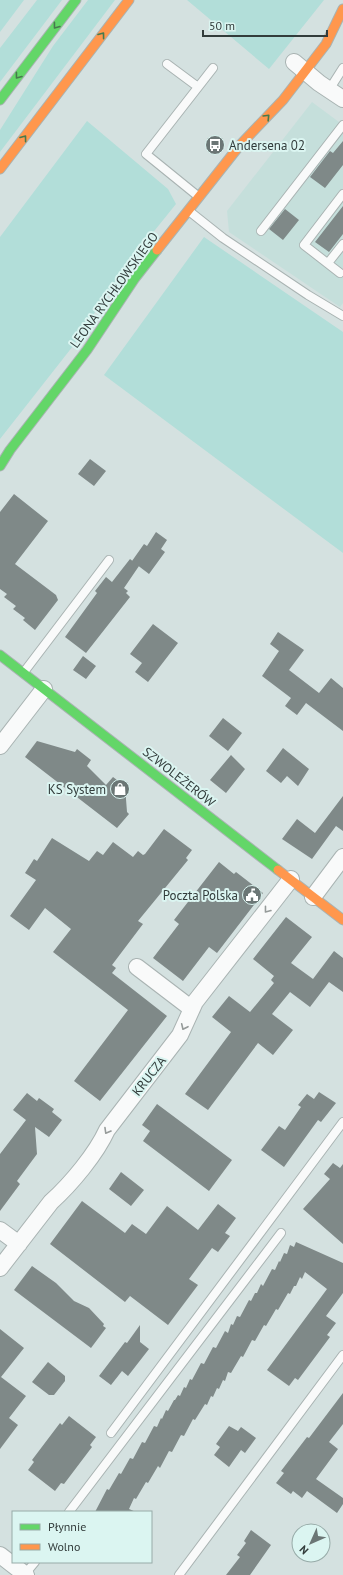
<svg xmlns="http://www.w3.org/2000/svg" width="343" height="1575" font-family="'PT Sans',sans-serif">
<style>
.built{fill:#c5dfdb}
.green{fill:#b2ded9}
.building{fill:#7f8988}
.lines{fill:none;stroke-linecap:round;stroke-linejoin:round}
.lane-casing{stroke:#a9b3b2;stroke-width:10}
.street-casing{stroke:#a9b3b2;stroke-width:18}
.fast-casing{stroke:#a9b3b2;stroke-width:11}
.slow-casing{stroke:#a9b3b2;stroke-width:11}
.lane{stroke:#f9fafa;stroke-width:8}
.street{stroke:#f9fafa;stroke-width:16}
.fast{stroke:#63d668;stroke-width:9}
.slow{stroke:#ff974d;stroke-width:9}
.oneway{stroke:#467a4d}
.oneway2{stroke:#969b9a}
.labels{text-anchor:middle;dominant-baseline:central;stroke-width:4;stroke-linejoin:round;paint-order:stroke}
.poi-label{font-size:13px;fill:#323c3b;stroke:#dbf5f1;text-anchor:end}
.street-label{font-size:13px;fill:#323c3b;stroke:#dbf5f1}
</style>
<rect width="100%" height="100%" fill="#d4e1e0"/>
<path class="built" d="M 312,102 L 343,125 L 343,303 L 340,307 L 229,232 L 227,211 Z"/>
<path class="green" d="M 0,0 L 24,0 L 0,32 Z
M 37,0 L 62,0 L 0,82 L 0,48 Z
M 88,0 L 115,0 L 0,152 L 0,130 L 53,46 Z
M 187,0 L 324,0 L 269,69 Z
M 87,121 L 168,189 L 176,204 L 122,271 L 73,346 L 0,439 L 0,237 Z
M 204,237 L 343,332 L 343,553 L 104,375 Z"/>
<path class="building" d="M 343,141 L 343,165 L 325,188 L 310,177 L 330,151 L 333,153 Z
M 343,206 L 343,234 L 329,252 L 315,242 Z
M 285,209 L 299,220 L 283,240 L 269,229 Z
M 90,459 L 106,471 L 94,486 L 78,474 Z
M 14,494 L 48,521 L 15,564 L 56,595 L 58,600 L 35,630 L 23,620 L 25,618 L 13,609 L 16,606 L 4,597 L 7,594 L 0,589 L 0,512 Z
M 156,532 L 167,540 L 161,549 L 165,552 L 149,574 L 132,561 L 144,544 L 147,546 Z
M 130,559 L 139,566 L 124,588 L 128,591 L 126,593 L 130,597 L 86,653 L 65,637 L 97,593 L 95,591 L 106,577 L 112,582 Z
M 153,624 L 178,643 L 148,682 L 135,672 L 142,663 L 130,654 Z
M 278,632 L 304,650 L 289,670 L 319,693 L 331,678 L 343,688 L 343,731 L 306,703 L 297,715 L 285,706 L 291,698 L 262,676 L 279,651 L 270,644 Z
M 83,656 L 96,666 L 86,679 L 73,670 Z
M 223,718 L 242,733 L 228,751 L 209,736 Z
M 37,741 L 75,752 L 77,749 L 91,760 L 87,766 L 106,785 L 113,777 L 125,786 L 127,812 L 129,814 L 117,828 L 25,757 Z
M 283,748 L 309,769 L 298,786 L 287,776 L 281,783 L 266,771 Z
M 231,755 L 245,769 L 226,793 L 210,780 Z
M 343,796 L 343,831 L 336,826 L 312,859 L 282,839 L 297,819 L 315,833 Z
M 164,829 L 192,850 L 186,858 L 188,860 L 138,921 L 143,924 L 112,965 L 116,968 L 112,973 L 167,1016 L 100,1101 L 74,1081 L 128,1010 L 53,952 L 71,929 L 45,908 L 29,930 L 10,916 L 36,880 L 25,873 L 34,859 L 37,861 L 52,838 L 89,861 L 97,851 L 103,855 L 113,842 L 133,857 L 138,851 L 143,855 L 145,854 Z
M 219,862 L 234,874 L 236,872 L 263,893 L 217,953 L 209,947 L 183,981 L 153,958 L 179,924 L 174,920 Z
M 286,917 L 312,937 L 291,963 L 313,979 L 334,951 L 343,958 L 343,992 L 329,982 L 310,1007 L 290,992 L 272,1014 L 293,1030 L 273,1055 L 258,1043 L 208,1110 L 185,1094 L 231,1032 L 212,1017 L 229,996 L 250,1012 L 274,983 L 271,980 L 274,976 L 253,959 Z
M 319,1092 L 336,1103 L 321,1122 L 318,1120 L 284,1167 L 261,1150 L 279,1126 L 285,1130 L 301,1107 L 298,1105 L 307,1094 L 314,1099 Z
M 27,1093 L 37,1101 L 39,1098 L 54,1109 L 52,1112 L 62,1120 L 49,1137 L 35,1127 L 37,1154 L 17,1181 L 20,1184 L 0,1211 L 0,1154 L 26,1120 L 13,1110 Z
M 157,1104 L 232,1160 L 209,1191 L 143,1141 L 150,1131 L 142,1125 Z
M 333,1163 L 340,1168 L 343,1164 L 343,1244 L 303,1209 L 330,1179 L 324,1174 Z
M 121,1172 L 144,1190 L 131,1206 L 109,1189 Z
M 82,1201 L 125,1233 L 132,1224 L 146,1234 L 167,1206 L 198,1230 L 218,1204 L 236,1218 L 225,1233 L 230,1236 L 218,1252 L 212,1248 L 189,1279 L 198,1285 L 168,1325 L 130,1296 L 125,1302 L 50,1244 Z
M 296,1242 L 343,1263 L 343,1293 L 326,1316 L 336,1323 L 327,1335 L 330,1337 L 298,1380 L 295,1378 L 289,1386 L 267,1370 L 327,1289 L 305,1272 L 302,1279 L 300,1277 L 296,1286 L 294,1286 L 290,1294 L 288,1293 L 278,1310 L 276,1309 L 266,1326 L 264,1325 L 255,1341 L 252,1340 L 243,1357 L 241,1356 L 231,1373 L 228,1372 L 225,1381 L 223,1380 L 219,1389 L 217,1388 L 213,1397 L 211,1396 L 207,1405 L 205,1404 L 195,1420 L 193,1419 L 184,1436 L 181,1435 L 172,1452 L 169,1451 L 160,1468 L 158,1466 L 148,1483 L 146,1482 L 136,1499 L 134,1498 L 129,1509 L 136,1512 L 95,1512 L 107,1489 L 109,1490 L 119,1473 L 121,1474 L 130,1458 L 133,1459 L 142,1442 L 145,1443 L 154,1426 L 157,1427 L 161,1418 L 162,1419 L 166,1410 L 168,1411 L 174,1400 L 175,1400 L 178,1395 L 180,1396 L 184,1387 L 186,1388 L 190,1379 L 192,1380 L 201,1363 L 204,1364 L 213,1347 L 216,1348 L 225,1331 L 228,1333 L 231,1324 L 233,1325 L 237,1316 L 240,1317 L 249,1300 L 251,1301 L 255,1293 L 257,1293 L 261,1284 L 263,1286 L 272,1269 L 275,1270 L 279,1261 L 280,1262 L 284,1253 L 287,1254 L 290,1245 L 294,1247 Z
M 32,1266 L 56,1283 L 74,1301 L 89,1308 L 104,1324 L 103,1326 L 106,1328 L 91,1348 L 14,1290 Z
M 140,1325 L 140,1342 L 149,1349 L 128,1376 L 122,1371 L 111,1385 L 99,1376 L 125,1342 L 127,1343 Z
M 0,1329 L 24,1348 L 1,1377 L 26,1396 L 9,1418 L 18,1425 L 0,1449 Z
M 48,1362 L 65,1376 L 65,1381 L 54,1395 L 49,1395 L 32,1382 Z
M 343,1393 L 343,1424 L 329,1442 L 338,1449 L 316,1479 L 343,1498 L 343,1504 L 337,1513 L 307,1491 L 302,1498 L 293,1491 L 291,1494 L 276,1483 L 284,1473 L 281,1471 L 307,1437 L 309,1438 Z
M 69,1416 L 96,1437 L 90,1445 L 92,1447 L 64,1484 L 61,1483 L 55,1491 L 28,1470 L 34,1462 L 32,1460 L 60,1423 L 62,1425 Z
M 229,1426 L 238,1431 L 241,1427 L 256,1438 L 245,1453 L 241,1450 L 229,1467 L 214,1455 L 220,1447 L 216,1444 Z
M 251,1530 L 271,1545 L 250,1575 L 226,1575 L 240,1557 L 237,1555 L 246,1543 L 244,1541 Z"/>
<g class="lines">
<defs>
<path id="lane" d="M 167,64 L 198,87
M 329,90 L 343,68
M 199,197 L 146,154 L 213,68
M 189,211 L 223,238 L 308,295 L 343,316
M 261,231 L 343,125
M 328,263 L 343,244
M 340,273 L 304,245 L 343,194
M 24,672 L 109,560
M 111,1433 L 343,1122
M 69,1512 L 281,1233
M 25,1574 L 35,1562
M 179,1575 L 343,1355"/>
<path id="street" d="M 294,62 L 319,83 L 343,99
M 0,746 L 44,689
M 313,897 L 343,857
M 137,967 L 192,1009
M 0,1230 L 19,1244
M 0,1268 L 51,1202 C 71,1184 96,1154 107,1130 L 180,1035 L 195,1002 L 291,879
M 0,1555 L 26,1575"/>
<path id="fast" d="M 0,100 L 76,0
M 0,466 L 10,450 L 87,350 L 135,278 L 157,250
M 0,655 L 278,870"/>
<path id="slow" d="M 0,169 L 129,0
M 157,250 L 240,145 L 283,100 L 326,44 L 343,9
M 278,870 L 343,920"/>
</defs>
<use href="#lane" class="lane-casing"/>
<use href="#street" class="street-casing"/>
<use href="#fast" class="fast-casing"/>
<use href="#slow" class="slow-casing"/>
<use href="#lane" class="lane"/>
<use href="#street" class="street"/>
<use href="#fast" class="fast"/>
<use href="#slow" class="slow"/>
</g>
<defs><path id="oneway-chevron" d="M-2-3.5L2.5 0L-2 3.5" fill="none" stroke-width="1.6" stroke-linecap="round" stroke-linejoin="round"/></defs>
<g class="oneway">
<use href="#oneway-chevron" transform="translate(56 26) rotate(127)"/>
<use href="#oneway-chevron" transform="translate(102 35) rotate(-53)"/>
<use href="#oneway-chevron" transform="translate(18 76) rotate(127)"/>
<use href="#oneway-chevron" transform="translate(267 117) rotate(-46)"/>
<use href="#oneway-chevron" transform="translate(24 138) rotate(-53)"/>
</g>
<g class="oneway2">
<use href="#oneway-chevron" transform="translate(267 910) rotate(128)"/>
<use href="#oneway-chevron" transform="translate(184 1027) rotate(115)"/>
<use href="#oneway-chevron" transform="translate(107 1131) rotate(120)"/>
</g>
<defs>
<symbol id="bus-disc" viewBox="-11 -11 22 22"><circle r="9.5" fill="#6b7675" stroke="#dbf5f1"/><path d="M-5-6H5V4H4V6H2V4H-2V6H-4V4H-5ZM-3.5-4V0h7V-4ZM-3.5 1.2v1.5H-2V1.2ZM2 1.2v1.5H3.5V1.2Z" fill="#fff"/></symbol>
<symbol id="shop-disc" viewBox="-11 -11 22 22"><circle r="9.5" fill="#6b7675" stroke="#dbf5f1"/><path d="M-5-2.5h2.3a2.7 3.5 0 0 1 5.4 0H5L5.5 6h-11ZM-1.5-2.5h3a1.5 2.3 0 0 0-3 0Z" fill="#fff"/></symbol>
<symbol id="civic-disc" viewBox="-11 -11 22 22"><circle r="9.5" fill="#6b7675" stroke="#dbf5f1"/><path d="M-.6-6.5H3V-4.5H.6V-3L4-1V1h2V6H-6V1h2V-1L-.6-3ZM-1.2 2.5V6h2.4V2.5Z" fill="#fff"/></symbol>
</defs>
<g fill-rule="evenodd">
<use href="#bus-disc" x="204" y="134" width="22" height="22"/>
<use href="#shop-disc" x="109" y="778" width="22" height="22"/>
<use href="#civic-disc" x="241" y="884" width="22" height="22"/>
</g>
<g class="labels">
<g class="poi-label">
<text x="229" y="145" text-anchor="start">Andersena 02</text>
<text x="106" y="789">KS System</text>
<text x="238" y="895">Poczta Polska</text>
</g>
<g class="street-label">
<text transform="translate(114 290) rotate(-54)">LEONA RYCHŁOWSKIEGO</text>
<text transform="translate(179 777) rotate(38)">SZWOLEŻERÓW</text>
<text transform="translate(149 1076) rotate(-52)">KRUCZA</text>
</g>
</g>
<rect x="12" y="1511" width="140" height="52" fill="#dbf5f1" stroke="#97aba8"/>
<rect x="20" y="1524" width="20" height="6" fill="#63d668" stroke="#97aba8"/>
<text x="48" y="1531" font-size="12" fill="#323c3b">Płynnie</text>
<rect x="20" y="1544" width="20" height="6" fill="#ff974d" stroke="#97aba8"/>
<text x="48" y="1551" font-size="12" fill="#323c3b">Wolno</text>
<g transform="translate(311 1543) rotate(225)"><circle r="19" fill="#dbf5f1" stroke="#97aba8"/>
<path d="M0-3L7 15L0 10L-7 15Z" fill="#6b7675"/>
<text y="-6" font-size="11" font-weight="bold" text-anchor="middle" fill="#323c3b">N</text>
</g>
<path d="M203 30v6h124v-6" fill="none" stroke="#323c3b" stroke-width="2"/>
<text x="209" y="30" font-size="12" fill="#323c3b" stroke="#dbf5f1" stroke-width="3" paint-order="stroke">50 m</text>
</svg>
